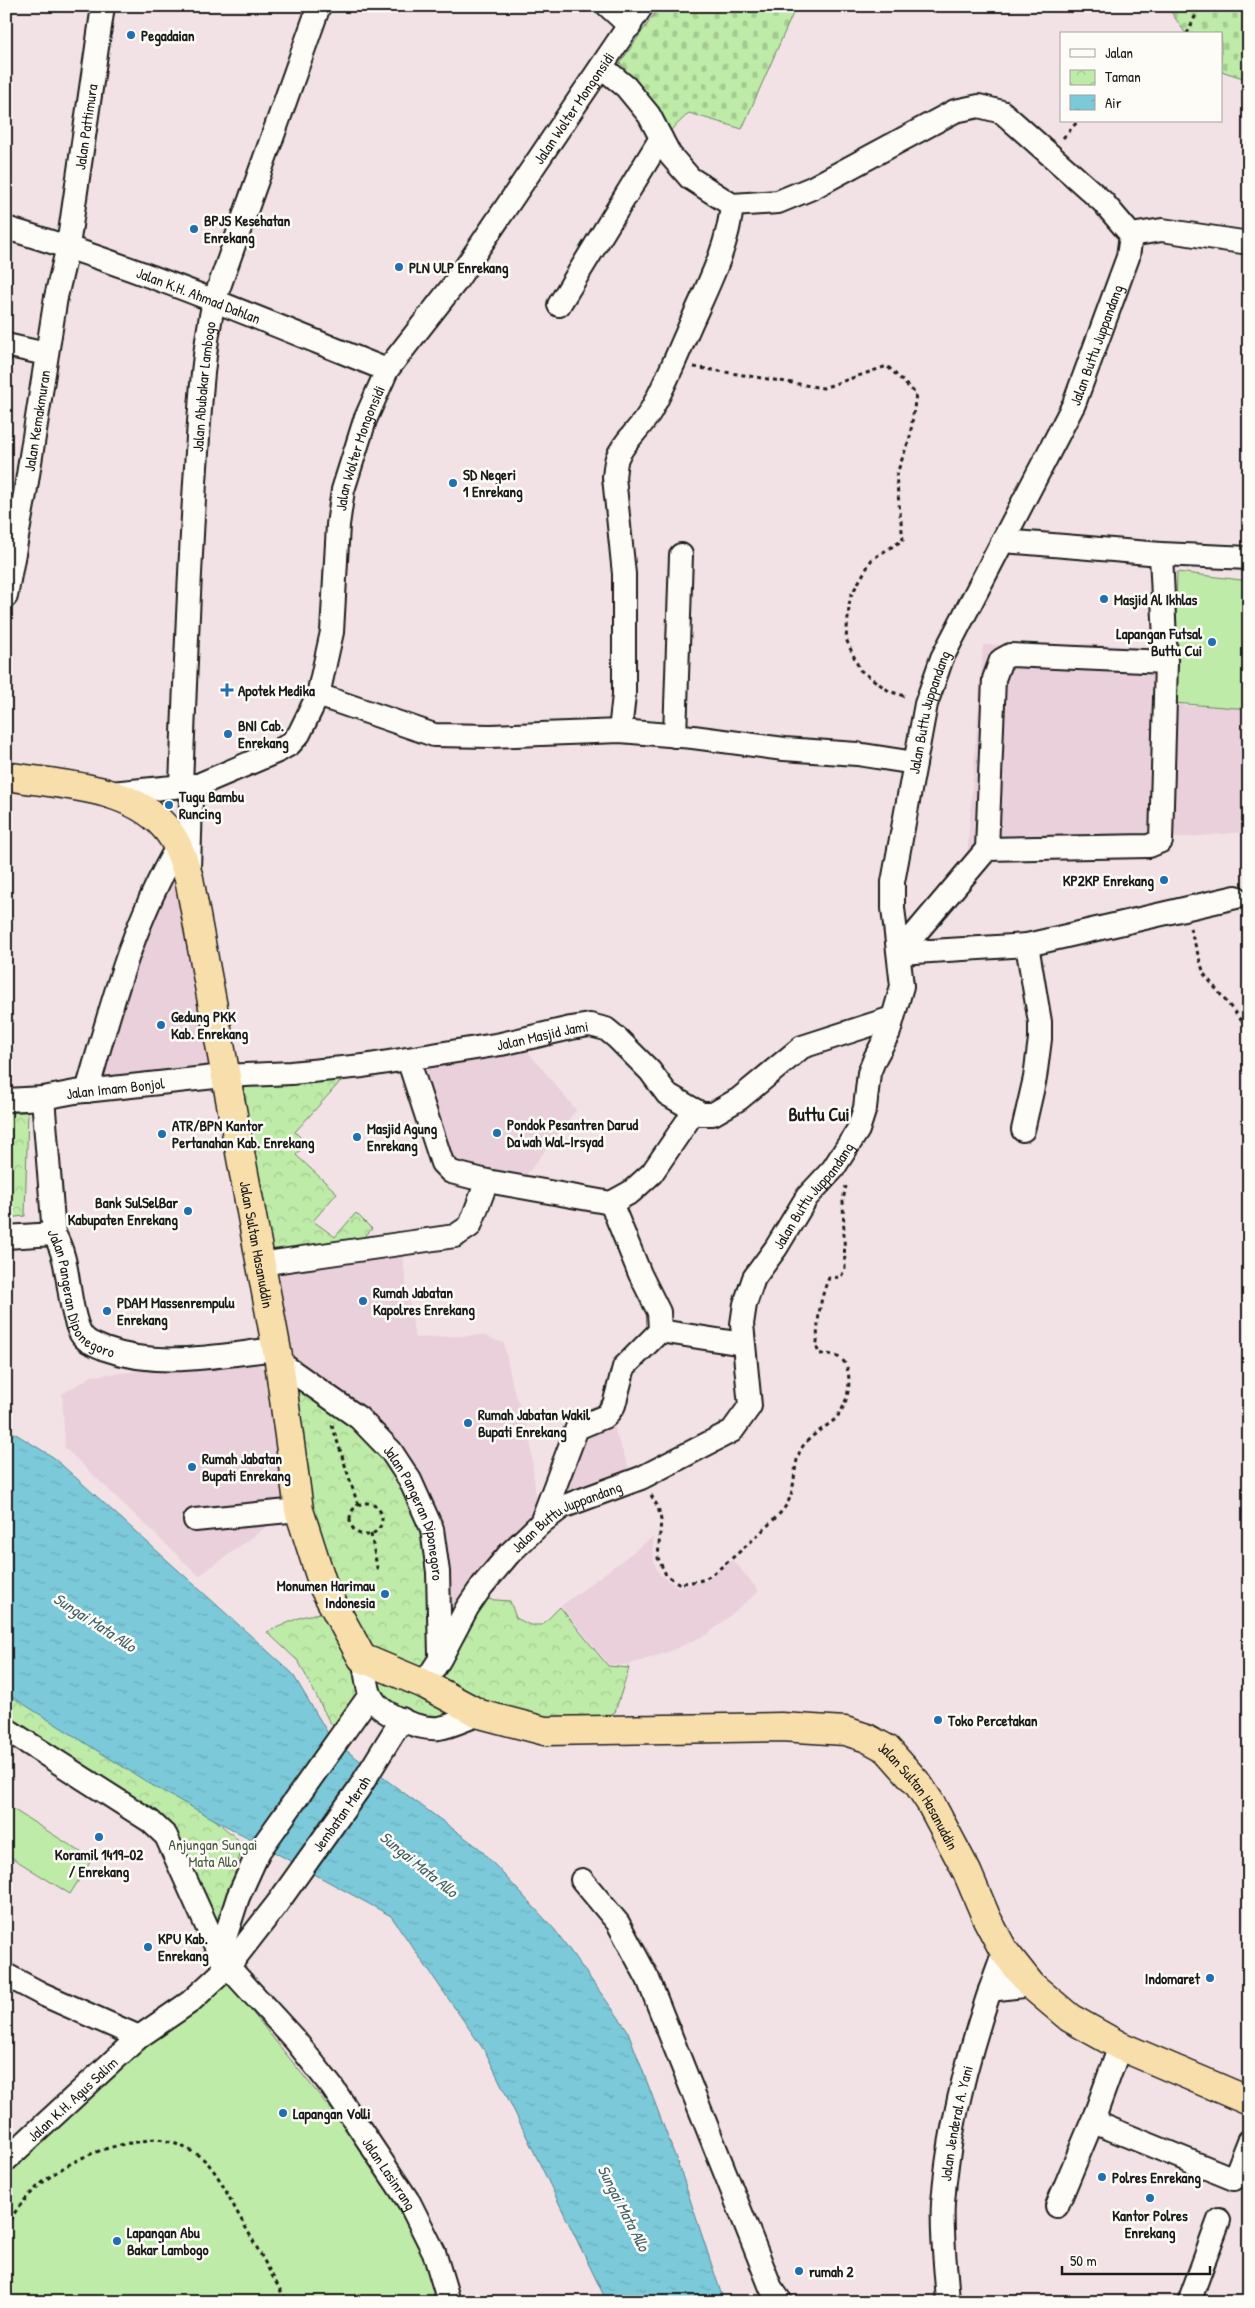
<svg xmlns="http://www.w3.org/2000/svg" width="1255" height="2308" font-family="'Patrick Hand',sans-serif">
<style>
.built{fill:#ead0db}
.green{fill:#beeba8;stroke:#6d8462}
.cemetery{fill:url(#cemetery-stones);stroke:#6d8462}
.park{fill:url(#park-crowns);stroke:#6d8462}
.water{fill:url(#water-ripples);stroke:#55848d}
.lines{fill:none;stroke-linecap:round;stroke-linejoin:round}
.minor-casing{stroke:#1c1c1c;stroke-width:26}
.highway-casing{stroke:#1c1c1c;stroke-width:31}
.path{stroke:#1c1c1c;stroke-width:3;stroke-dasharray:4 4;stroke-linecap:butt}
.minor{stroke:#fdfcf7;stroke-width:22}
.highway{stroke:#f8deab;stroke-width:28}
.poi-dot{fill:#1f6fb2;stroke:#fdfcf7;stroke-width:2}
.labels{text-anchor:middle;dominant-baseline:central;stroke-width:5;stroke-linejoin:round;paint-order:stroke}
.poi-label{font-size:15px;font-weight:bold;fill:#1c1c1c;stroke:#fdfcf7;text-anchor:start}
.street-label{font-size:15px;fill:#1c1c1c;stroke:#fdfcf7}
.park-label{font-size:15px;fill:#4d5a46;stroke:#fdfcf7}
.water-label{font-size:16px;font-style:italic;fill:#426168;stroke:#fdfcf7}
.quarter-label{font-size:18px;font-weight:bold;fill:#1c1c1c;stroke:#fdfcf7}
</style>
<defs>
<pattern id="cemetery-stones" width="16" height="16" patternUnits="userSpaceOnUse" patternTransform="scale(1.25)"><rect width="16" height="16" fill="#beeba8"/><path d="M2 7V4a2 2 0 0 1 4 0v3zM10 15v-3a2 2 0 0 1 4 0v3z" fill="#a3c990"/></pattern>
<pattern id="park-crowns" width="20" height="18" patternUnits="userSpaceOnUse" patternTransform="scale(1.25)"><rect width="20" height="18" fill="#beeba8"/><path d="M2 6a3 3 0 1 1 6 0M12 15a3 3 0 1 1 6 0" fill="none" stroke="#a3c990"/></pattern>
<pattern id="water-ripples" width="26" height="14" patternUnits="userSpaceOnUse" patternTransform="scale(1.25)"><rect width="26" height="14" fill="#7bc9d9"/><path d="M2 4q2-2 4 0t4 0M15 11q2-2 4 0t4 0" fill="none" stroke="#6aacba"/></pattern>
</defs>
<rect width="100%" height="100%" fill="#f2e2e6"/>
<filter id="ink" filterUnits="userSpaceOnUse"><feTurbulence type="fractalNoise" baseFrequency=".02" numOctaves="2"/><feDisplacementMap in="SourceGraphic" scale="10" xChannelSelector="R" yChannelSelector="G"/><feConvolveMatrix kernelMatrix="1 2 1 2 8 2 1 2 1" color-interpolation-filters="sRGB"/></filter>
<g filter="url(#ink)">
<path class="built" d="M 1091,644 L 1146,648 L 1184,706 L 1246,706 L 1245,832 L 967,857 L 983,645 Z
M 171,861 L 222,1073 L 87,1087 Z
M 521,1043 L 576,1110 L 521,1182 L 455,1169 L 415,1063 Z
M 400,1242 L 415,1338 L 482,1335 L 504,1343 L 513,1387 L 530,1435 L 538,1521 L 447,1638 L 288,1362 L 266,1257 Z
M 251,1363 L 276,1372 L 298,1504 L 199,1576 L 65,1448 L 62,1394 L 92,1376 L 197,1365 Z
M 612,1412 L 616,1434 L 634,1481 L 542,1521 L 578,1429 Z
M 653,1537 L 654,1562 L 660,1575 L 678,1587 L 705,1581 L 733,1560 L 759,1591 L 708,1634 L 668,1652 L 628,1665 L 609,1665 L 561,1606 Z"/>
<path class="green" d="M 1177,572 L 1249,581 L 1249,709 L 1174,703 Z
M 11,1808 L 92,1859 L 70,1894 L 6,1854 L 6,1815 Z
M 222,1975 L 380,2170 L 423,2255 L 437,2302 L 6,2302 L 6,2174 Z"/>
<path class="cemetery" d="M 660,6 L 784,6 L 794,11 L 742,129 L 689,113 L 669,132 L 661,115 L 620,63 Z
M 1167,6 L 1249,6 L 1249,80 L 1221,71 L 1221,34 L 1186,34 Z"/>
<path class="park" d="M 348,1073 L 295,1132 L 306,1143 L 296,1155 L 337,1193 L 313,1221 L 335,1237 L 356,1213 L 372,1229 L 359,1242 L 265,1252 L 229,1078 Z
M 28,1112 L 25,1216 L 6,1218 L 6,1113 Z
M 283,1372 L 381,1446 L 429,1532 L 437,1659 L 427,1672 L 377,1652 L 346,1613 L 312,1538 Z
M 483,1599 L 510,1601 L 516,1618 L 530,1625 L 542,1625 L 560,1607 L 608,1666 L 629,1668 L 615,1712 L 596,1723 L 521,1719 L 445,1683 L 439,1674 Z
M 329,1611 L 365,1681 L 336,1729 L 329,1721 L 299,1662 L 267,1632 L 301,1617 Z
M 376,1668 L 466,1715 L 415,1719 L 373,1689 Z
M 6,1670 L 168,1779 L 243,1844 L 219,1931 L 178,1839 L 6,1718 Z"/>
<path class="water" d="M 6,1428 L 53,1457 L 292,1673 L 332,1740 L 479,1848 L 555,1930 L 627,2029 L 681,2172 L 724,2302 L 607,2302 L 486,2053 L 391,1916 L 155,1787 L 6,1693 Z"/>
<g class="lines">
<defs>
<g id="minor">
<path d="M 608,6 L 630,26"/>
<path id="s1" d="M 6,228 C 136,266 262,320 387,370"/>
<path d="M 1131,235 L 1162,230 L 1249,243"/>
<path d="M 559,305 L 661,138"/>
<path d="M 6,345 L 46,354"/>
<path d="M 1003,541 L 1161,554 L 1249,558"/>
<path id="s2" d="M 6,596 L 25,494 L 56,297 L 68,246 L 103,6"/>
<path d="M 318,695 L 434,735 L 491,736 L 620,731 L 693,737 L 784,749 L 857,754 L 915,763"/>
<path d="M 620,731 L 624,695 L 624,574 L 614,477 C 615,471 615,464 617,458 C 623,442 641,428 650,412 C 667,382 679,350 693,319 C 710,281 728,246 732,205"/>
<path d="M 675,736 L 681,555"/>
<path id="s3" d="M 181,786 C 185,680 189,573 196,467 C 200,411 202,356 214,301 L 319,6"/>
<path d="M 111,793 L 194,785"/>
<path d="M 987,849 L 994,679 L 1001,660 L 1010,655 L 1166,662"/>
<path id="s4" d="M 189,870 L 191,800 L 198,785 L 278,751 L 290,744 L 299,734 L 318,695 L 332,632 L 338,525 L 343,490 L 365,420 L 387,370 L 455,283 L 642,6"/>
<path d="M 899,953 L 987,849 L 1149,846 L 1161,841 L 1166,662 L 1161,554"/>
<path d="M 899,953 L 1027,945 L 1236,897"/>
<path d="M 408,1059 L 442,1163 L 451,1172 L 487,1181 L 611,1203 L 631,1192 L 652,1173 L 695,1110"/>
<path d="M 87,1091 C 111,1008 133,921 178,846"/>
<path id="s5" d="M 43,1098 L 54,1234 C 71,1262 66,1299 79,1330 C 84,1342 94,1344 105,1349 C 160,1369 220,1355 276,1349"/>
<path id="s6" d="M 6,1100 L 43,1098 L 75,1092 L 224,1076 L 291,1073 L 363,1066 L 501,1044 L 571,1028 L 590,1025 L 606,1029 L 617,1038 L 650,1071 L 667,1094 L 701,1114 L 713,1114 L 739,1099 L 802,1047 L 892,1018"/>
<path d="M 1023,1130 L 1035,1078 L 1040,1039 L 1040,1022 L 1027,945"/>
<path d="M 611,1203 L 640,1274 L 659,1312 L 660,1331 L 743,1344"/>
<path d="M 6,1237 L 54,1234"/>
<path d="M 260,1264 L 455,1236 L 470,1226 L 487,1181"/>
<path id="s7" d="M 279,1362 L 359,1418 L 391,1451 L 410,1480 L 432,1529 L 438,1572 L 440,1655"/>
<path d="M 195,1520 L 299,1510"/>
<path d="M 541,1523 L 577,1428 L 606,1416 L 614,1405 L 624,1367 L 660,1331"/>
<path d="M 362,1658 C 367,1670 366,1686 371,1696 C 380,1715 419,1730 439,1728 C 453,1726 467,1718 480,1714"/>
<path id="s8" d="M 424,1684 L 440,1659 L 467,1608 L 482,1586 L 509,1554 L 541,1523 L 562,1507 L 641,1478 L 732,1431 L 750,1406 L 742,1324 L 745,1304 L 754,1278 L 776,1248 L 807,1197 L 833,1169 L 858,1130 L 865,1108 L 869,1073 L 875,1058 L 889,1032 L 902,986 L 893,908 L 893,882 L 926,704 L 942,658 L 1074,404 L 1128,257 L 1131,235 L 1103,202 L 1002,112 L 979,106 L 955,111 L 812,188 L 778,202 L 732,205 L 690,178 L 670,155 L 649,115 L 626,87 L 602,67"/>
<path id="s9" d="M 6,1729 L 150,1821 L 166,1836 L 222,1960 L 295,2040 L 332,2087 L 409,2202 L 434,2252 L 449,2302"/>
<path d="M 582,1880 L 618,1923 L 648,1979 L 771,2288 L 781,2302"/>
<path d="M 222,1960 L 223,1944 L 238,1897 L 259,1851 L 370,1695"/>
<path id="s10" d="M 6,1975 L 42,1994 L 139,2037 L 190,2002 L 228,1967 L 277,1904 L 358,1790 L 402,1719"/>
<path d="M 990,1990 L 1031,1985"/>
<path d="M 1095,2115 L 1101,2125 L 1234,2179 L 1249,2141"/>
<path id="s11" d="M 6,2160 L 139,2037"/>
<path d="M 1057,2206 L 1095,2115 L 1120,2046"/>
<path id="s12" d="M 948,2302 C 946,2269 941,2235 943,2203 C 949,2119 975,2029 1004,1951"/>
<path d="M 1189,2302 L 1219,2220"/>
</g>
<g id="highway">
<path id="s13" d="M 6,776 C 58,785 127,785 164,826 C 178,841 183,860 189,878 L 279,1362 L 299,1510 L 324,1588 L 362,1658 L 424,1684 L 480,1714 L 545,1731 L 781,1727 L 845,1731 L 867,1738 L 887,1749 L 918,1784 L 930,1802 L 967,1872 L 987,1919 L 1004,1951 L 1031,1985 L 1070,2018 L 1120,2046 L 1249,2101"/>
</g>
</defs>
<use href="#minor" class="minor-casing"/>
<use href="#highway" class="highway-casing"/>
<path class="path" d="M 1187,34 L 1200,6
M 1063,138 L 1078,121
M 694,367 L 823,388 L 887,366 L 916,394 L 910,437 L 896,476 L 903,540 L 872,559 L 850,597 L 846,639 L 860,670 L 889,691 L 907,697
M 1190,928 L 1204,974 L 1249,1030
M 332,1425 L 358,1505
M 651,1495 L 658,1507 L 661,1520 L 658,1558 L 666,1575 L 680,1584 C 687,1582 695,1582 702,1580 C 715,1576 777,1519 785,1507 C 797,1490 792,1469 800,1451 C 807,1437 822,1430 833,1421 C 847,1409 852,1383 847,1368 C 844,1356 830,1353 819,1354 L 817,1348 C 817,1325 819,1299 829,1278 L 841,1277 L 845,1268 L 843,1200 L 846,1186
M350 1519a16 16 0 1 1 32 0a16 16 0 1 1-32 0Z
M 371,1534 L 378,1573
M 6,2227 C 31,2179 86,2148 138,2142 C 144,2141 151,2139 157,2139 C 170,2140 192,2150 202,2158 C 217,2170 228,2196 237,2212 C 254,2242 270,2272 287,2302
M 6,2300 L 7,2302"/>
<use href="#minor" class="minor"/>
<use href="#highway" class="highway"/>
</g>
</g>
<g class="poi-dot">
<circle cx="131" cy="35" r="5"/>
<circle cx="194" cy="229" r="5"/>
<circle cx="399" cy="267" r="5"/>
<circle cx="453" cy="483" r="5"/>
<circle cx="1104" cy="599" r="5"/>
<circle cx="1212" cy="642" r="5"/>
<path d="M224.5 682.5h5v5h5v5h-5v5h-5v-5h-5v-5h5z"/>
<circle cx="228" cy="734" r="5"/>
<circle cx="169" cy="805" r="5"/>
<circle cx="1164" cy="880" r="5"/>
<circle cx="161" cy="1025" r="5"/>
<circle cx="497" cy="1133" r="5"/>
<circle cx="162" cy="1134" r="5"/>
<circle cx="357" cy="1137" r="5"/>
<circle cx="188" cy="1211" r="5"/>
<circle cx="363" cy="1301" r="5"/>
<circle cx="107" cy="1311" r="5"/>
<circle cx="468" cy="1423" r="5"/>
<circle cx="192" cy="1467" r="5"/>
<circle cx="385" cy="1594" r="5"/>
<circle cx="938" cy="1720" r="5"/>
<circle cx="99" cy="1837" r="5"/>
<circle cx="148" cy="1947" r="5"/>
<circle cx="1210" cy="1978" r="5"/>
<circle cx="283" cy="2113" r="5"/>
<circle cx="1102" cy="2177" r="5"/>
<circle cx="1150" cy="2198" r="5"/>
<circle cx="117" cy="2241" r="5"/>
<circle cx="799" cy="2271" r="5"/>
</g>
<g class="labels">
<g class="poi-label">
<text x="141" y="35">Pegadaian</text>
<text x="204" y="220">BPJS Kesehatan<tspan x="204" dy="17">Enrekang</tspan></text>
<text x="409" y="267">PLN ULP Enrekang</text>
<text x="463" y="474">SD Negeri<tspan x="463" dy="17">1 Enrekang</tspan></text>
<text x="1114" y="599">Masjid Al Ikhlas</text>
<text x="1202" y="633" text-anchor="end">Lapangan Futsal<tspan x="1202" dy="17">Buttu Cui</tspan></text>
<text x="238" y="690">Apotek Medika</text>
<text x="238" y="725">BNI Cab.<tspan x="238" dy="17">Enrekang</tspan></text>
<text x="179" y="796">Tugu Bambu<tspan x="179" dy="17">Runcing</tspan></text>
<text x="1154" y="880" text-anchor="end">KP2KP Enrekang</text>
<text x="171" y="1016">Gedung PKK<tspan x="171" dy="17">Kab. Enrekang</tspan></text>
<text x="507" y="1124">Pondok Pesantren Darud<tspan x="507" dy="17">Da'wah Wal-Irsyad</tspan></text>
<text x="172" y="1125">ATR/BPN Kantor<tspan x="172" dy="17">Pertanahan Kab. Enrekang</tspan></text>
<text x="367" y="1128">Masjid Agung<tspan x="367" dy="17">Enrekang</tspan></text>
<text x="178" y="1202" text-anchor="end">Bank SulSelBar<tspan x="178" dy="17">Kabupaten Enrekang</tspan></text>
<text x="373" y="1292">Rumah Jabatan<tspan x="373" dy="17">Kapolres Enrekang</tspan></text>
<text x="117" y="1302">PDAM Massenrempulu<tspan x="117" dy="17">Enrekang</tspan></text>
<text x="478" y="1414">Rumah Jabatan Wakil<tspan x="478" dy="17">Bupati Enrekang</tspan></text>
<text x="202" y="1458">Rumah Jabatan<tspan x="202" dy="17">Bupati Enrekang</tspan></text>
<text x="375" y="1585" text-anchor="end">Monumen Harimau<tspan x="375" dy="17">Indonesia</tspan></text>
<text x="948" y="1720">Toko Percetakan</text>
<text x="99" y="1854" text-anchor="middle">Koramil 1419-02<tspan x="99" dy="17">/ Enrekang</tspan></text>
<text x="158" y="1938">KPU Kab.<tspan x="158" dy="17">Enrekang</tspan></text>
<text x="1200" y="1978" text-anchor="end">Indomaret</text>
<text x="293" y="2113">Lapangan Volli</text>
<text x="1112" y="2177">Polres Enrekang</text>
<text x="1150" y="2215" text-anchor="middle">Kantor Polres<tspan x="1150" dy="17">Enrekang</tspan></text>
<text x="127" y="2232">Lapangan Abu<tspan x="127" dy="17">Bakar Lambogo</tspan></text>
<text x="809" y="2271">rumah 2</text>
</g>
<g class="street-label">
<text stroke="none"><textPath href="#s4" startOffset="901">Jalan Wolter Mongonsidi</textPath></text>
<text stroke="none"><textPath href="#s2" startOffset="476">Jalan Pattimura</textPath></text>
<text stroke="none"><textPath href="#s1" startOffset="204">Jalan K.H. Ahmad Dahlan</textPath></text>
<text stroke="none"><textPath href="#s8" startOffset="1591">Jalan Buttu Juppandang</textPath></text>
<text stroke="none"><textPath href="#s3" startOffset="400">Jalan Abubakar Lambogo</textPath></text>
<text stroke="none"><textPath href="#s2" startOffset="178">Jalan Kemakmuran</textPath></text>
<text stroke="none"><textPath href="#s4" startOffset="496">Jalan Wolter Mongonsidi</textPath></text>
<text stroke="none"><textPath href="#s8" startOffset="1186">Jalan Buttu Juppandang</textPath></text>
<text stroke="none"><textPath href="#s6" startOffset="541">Jalan Masjid Jami</textPath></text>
<text stroke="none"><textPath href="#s6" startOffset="110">Jalan Imam Bonjol</textPath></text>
<text stroke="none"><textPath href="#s8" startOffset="676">Jalan Buttu Juppandang</textPath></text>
<text stroke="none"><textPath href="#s13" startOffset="600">Jalan Sultan Hasanuddin</textPath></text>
<text stroke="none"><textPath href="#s5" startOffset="206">Jalan Pangeran Diponegoro</textPath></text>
<text stroke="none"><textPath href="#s7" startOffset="211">Jalan Pangeran Diponegoro</textPath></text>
<text stroke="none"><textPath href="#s8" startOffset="226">Jalan Buttu Juppandang</textPath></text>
<text stroke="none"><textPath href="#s13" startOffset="1631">Jalan Sultan Hasanuddin</textPath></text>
<text stroke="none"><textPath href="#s10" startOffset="451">Jembatan Merah</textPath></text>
<text stroke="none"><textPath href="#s11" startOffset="90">Jalan K.H. Agus Salim</textPath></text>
<text stroke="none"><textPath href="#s12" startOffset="180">Jalan Jenderal A. Yani</textPath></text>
<text stroke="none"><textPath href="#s9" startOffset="601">Jalan Lasinrang</textPath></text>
</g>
<g class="park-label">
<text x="213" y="1844">Anjungan Sungai<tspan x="213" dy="17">Mata Allo</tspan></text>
</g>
<g class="water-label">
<text transform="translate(95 1622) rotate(33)">Sungai Mata Allo</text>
<text transform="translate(419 1864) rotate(39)">Sungai Mata Allo</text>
<text transform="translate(624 2208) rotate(63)">Sungai Mata Allo</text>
</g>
<g class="quarter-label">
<text x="819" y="1114">Buttu Cui</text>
</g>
</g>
<rect width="1255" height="2308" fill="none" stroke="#fdfcf7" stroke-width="25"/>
<rect x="12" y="12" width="1230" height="2283" fill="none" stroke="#1c1c1c" stroke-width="2" filter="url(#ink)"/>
<rect x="1060" y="32" width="162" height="90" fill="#fdfcf7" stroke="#a3a29f"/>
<rect x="1070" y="49" width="25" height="8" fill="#fdfcf7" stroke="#a3a29f"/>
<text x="1105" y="58" font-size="15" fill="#1c1c1c">Jalan</text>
<rect x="1070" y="70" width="25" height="15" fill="url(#park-crowns)" stroke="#a3a29f"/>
<text x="1105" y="82" font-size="15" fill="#1c1c1c">Taman</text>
<rect x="1070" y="95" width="25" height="15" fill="url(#water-ripples)" stroke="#a3a29f"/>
<text x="1105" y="108" font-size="15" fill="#1c1c1c">Air</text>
<path d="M1062 2266v8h148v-8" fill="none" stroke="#1c1c1c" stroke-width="2.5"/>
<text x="1070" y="2266" font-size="15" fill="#1c1c1c" stroke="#fdfcf7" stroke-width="4" paint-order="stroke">50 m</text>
</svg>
